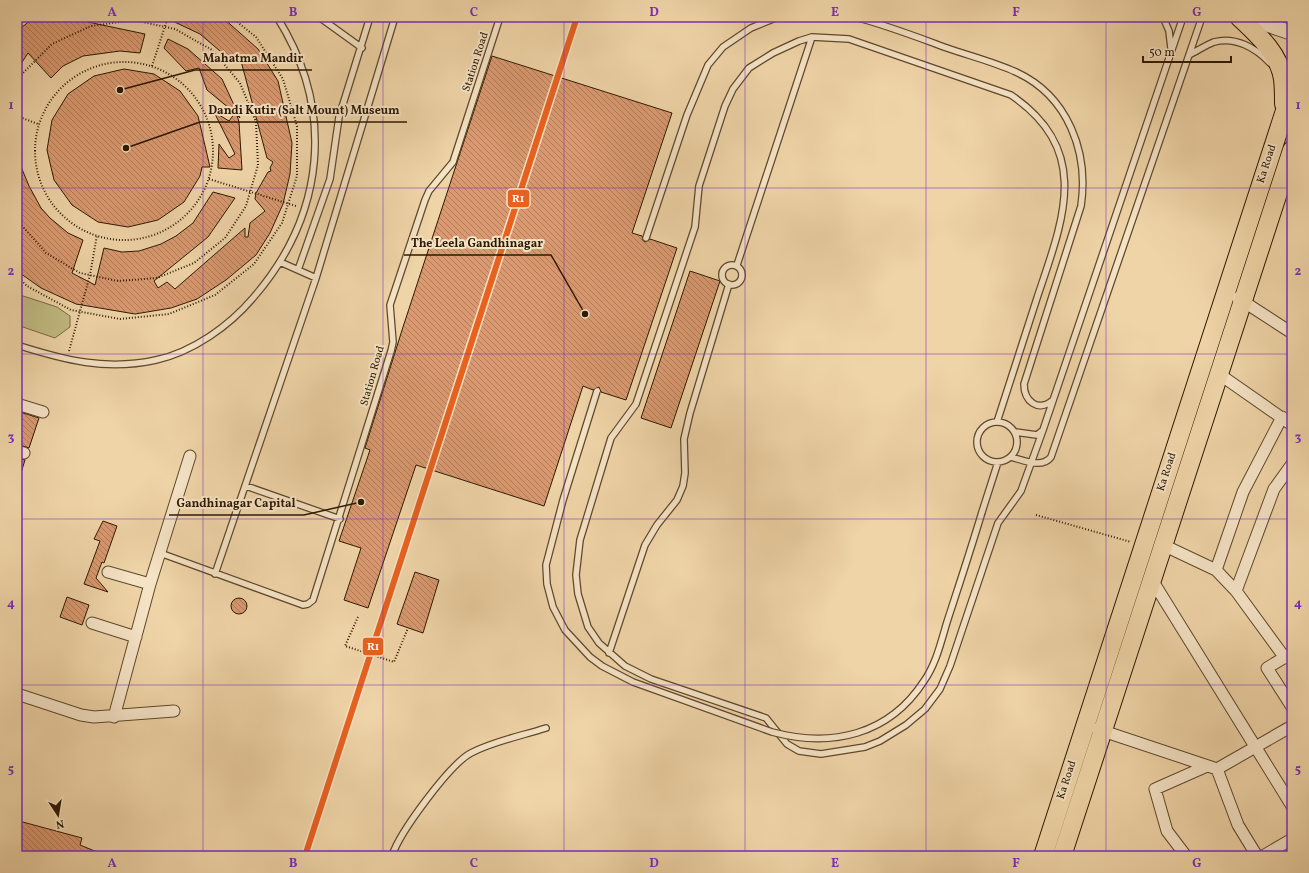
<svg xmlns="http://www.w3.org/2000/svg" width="1309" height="873" font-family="Vollkorn,serif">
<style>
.grass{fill:#c1bb82;stroke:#776a42}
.building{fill:url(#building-back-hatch);stroke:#2d1901}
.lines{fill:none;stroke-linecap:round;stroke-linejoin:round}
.service-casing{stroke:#5e482a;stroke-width:8}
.minor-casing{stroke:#5e482a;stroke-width:13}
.tertiary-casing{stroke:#5e482a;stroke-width:16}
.primary-casing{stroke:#2d1901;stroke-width:20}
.path{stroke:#2d1901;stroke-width:2;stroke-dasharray:1 2;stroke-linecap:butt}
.service{stroke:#f5e3c6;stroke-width:5.5}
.minor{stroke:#f5e3c6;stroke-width:11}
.tertiary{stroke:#f5e3c6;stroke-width:14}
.primary{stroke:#efd4a7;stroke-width:18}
.service-bridge-casing{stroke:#5e482a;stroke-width:8;stroke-linecap:butt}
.service-bridge{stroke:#f5e3c6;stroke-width:5.5}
.rail-1-casing{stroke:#f5e3c6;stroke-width:9}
.rail-1{stroke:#e86120;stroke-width:6}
.grid{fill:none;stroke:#7b2cbf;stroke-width:1;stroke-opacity:0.55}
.labels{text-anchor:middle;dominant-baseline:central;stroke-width:4;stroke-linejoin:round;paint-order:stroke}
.street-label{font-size:11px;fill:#2d1901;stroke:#f5e3c6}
.leader{fill:none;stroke:#2d1901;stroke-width:1.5}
.callout-dot{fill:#2d1901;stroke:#f5e3c6;stroke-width:1.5}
.callout-label{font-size:12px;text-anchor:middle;font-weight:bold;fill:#2d1901;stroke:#f5e3c6;stroke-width:4;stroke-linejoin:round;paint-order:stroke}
.line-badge{stroke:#f5e3c6;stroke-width:1.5}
.badge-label{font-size:11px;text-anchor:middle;font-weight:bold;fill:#fff}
.neatline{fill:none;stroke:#7b2cbf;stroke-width:1.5}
.grid-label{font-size:13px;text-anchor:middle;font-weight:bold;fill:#7b2cbf}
</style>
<defs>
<pattern id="building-back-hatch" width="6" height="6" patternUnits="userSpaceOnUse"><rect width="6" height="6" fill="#da9970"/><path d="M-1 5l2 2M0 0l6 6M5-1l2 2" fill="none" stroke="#b17c5a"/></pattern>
</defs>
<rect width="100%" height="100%" fill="#efd4a7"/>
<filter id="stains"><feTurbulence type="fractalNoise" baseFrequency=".005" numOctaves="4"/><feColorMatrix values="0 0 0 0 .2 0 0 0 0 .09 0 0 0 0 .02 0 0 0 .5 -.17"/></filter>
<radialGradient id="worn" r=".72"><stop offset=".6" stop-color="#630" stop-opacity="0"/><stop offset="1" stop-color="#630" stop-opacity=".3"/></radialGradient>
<path class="grass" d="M 17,294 L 57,307 L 70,316 L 70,327 L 55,338 L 17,325 Z"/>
<path class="building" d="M 35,17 L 88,17 L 88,22 L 145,34 L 140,53 L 120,51 L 83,56 L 63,66 L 51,78 L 28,53 L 17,70 L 17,31 Z
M 164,17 L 222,17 L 258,49 L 278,81 L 292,143 L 290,174 L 283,204 L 270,233 L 256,255 L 226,280 L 197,299 L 171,308 L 135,314 L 76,304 L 41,288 L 17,271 L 17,157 L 29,186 L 41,208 L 50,218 L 68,233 L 83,240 L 72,273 L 95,285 L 104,248 L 122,252 L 139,251 L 161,244 L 176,236 L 193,223 L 213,192 L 235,198 L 208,237 L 154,281 L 158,288 L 167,282 L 175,289 L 245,228 L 245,237 L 248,237 L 250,223 L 265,211 L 255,199 L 256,193 L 268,172 L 271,171 L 270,168 L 273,162 L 267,158 L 241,61 L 233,62 L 200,34 Z
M 168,39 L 188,49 L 222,79 L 240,118 L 237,115 L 239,122 L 242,170 L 218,168 L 219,144 L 229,158 L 235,154 L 214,112 L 229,121 L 235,113 L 207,90 L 199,68 L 186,71 L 164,48 Z
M 492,56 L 672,113 L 632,233 L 642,236 L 643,240 L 645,242 L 650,239 L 677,248 L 626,400 L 601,392 L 599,387 L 593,390 L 583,386 L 544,506 L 416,465 L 368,608 L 344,600 L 361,548 L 339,541 L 370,450 L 365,448 L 403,327 Z
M 124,69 L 154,74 L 180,91 L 198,116 L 210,167 L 202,167 L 200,176 L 184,202 L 158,220 L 128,227 L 98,222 L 72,205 L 54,180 L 47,150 L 52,120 L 68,94 L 94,76 Z
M 690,271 L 720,281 L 671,428 L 641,418 Z
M 17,411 L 39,418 L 29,448 L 17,444 Z
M 17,458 L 25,460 L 19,479 L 17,479 Z
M 103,521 L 117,526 L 104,563 L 102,562 L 96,578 L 108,592 L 84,584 L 100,541 L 94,539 Z
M 415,572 L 439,580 L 423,633 L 397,624 Z
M 67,597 L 89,605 L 82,625 L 60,617 Z
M231 606a8 8 0 1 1 16 0a8 8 0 1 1-16 0Z
M 19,821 L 82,838 L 80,845 L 107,856 L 26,856 L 17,854 L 17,831 Z"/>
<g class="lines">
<defs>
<path id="service" d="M 319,17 L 362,48
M 855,17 C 886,25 917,37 947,48 C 970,56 994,62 1016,72 C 1068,96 1089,152 1081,206 L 1024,384 C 1024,401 1038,413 1053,400
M 1163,17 L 1169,31 L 1171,48
M 1189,55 C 1197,51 1206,45 1214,42 C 1235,36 1256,48 1270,63
M 646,238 L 687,115 L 708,65 L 723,47 L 751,28 L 778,17
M 280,262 L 316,278
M722 275a10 10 0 1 1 20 0a10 10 0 1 1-20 0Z
M 737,265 L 812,37
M 298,270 L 330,179 L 339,117 L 370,17
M 17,345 C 64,360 106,371 156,360 C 193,352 229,326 253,298 C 325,215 336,111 277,17
M977 442a20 20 0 1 1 40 0a20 20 0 1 1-40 0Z
M 997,422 C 1010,381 1024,339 1037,298 C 1063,220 1093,151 1011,95 L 849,39 L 812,37 L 799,41 L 773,53 L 749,68 L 733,89 L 725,106 L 699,186 L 695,227 L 636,404 L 611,438 L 580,540 L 576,575 L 578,594 L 588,627 L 599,643 L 625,666 L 651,679 L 766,718 L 787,744 L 799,751 L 821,754 L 865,747 L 880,741 L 906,725 L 925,709 L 940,689 L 950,666 L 998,523 L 1021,491 L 1043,430
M 1015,432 L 1037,435 L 1043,430 L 1183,17
M 1011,457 C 1023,460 1042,469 1051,457 L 1202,17
M 246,486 L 340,519
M 982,512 L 998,462
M 160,553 L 303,605 L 308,604 L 313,600 L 391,351 L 393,342 L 390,305 L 425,200 L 429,191 L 453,162 L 500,17
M 215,574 L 316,278 L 395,17
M 609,653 L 645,545 L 657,525 L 677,500 L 683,486 L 685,473 L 684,439 L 690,413 L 729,284
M 392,856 C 399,833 450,764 471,753 C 494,741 521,736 546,728"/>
<path id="minor" d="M 1238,298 L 1292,333
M 1219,374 L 1292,425
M 17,404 L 43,412
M 17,451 L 24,453
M 1163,545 L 1216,570 L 1236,591 L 1285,658
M 1216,570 L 1243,492 L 1282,417
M 108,572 L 150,584
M 1152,580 L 1292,806
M 1236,591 L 1274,489 L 1292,464
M 92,623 L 136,637
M 1292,653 L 1267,668 L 1292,707
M 17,694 L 81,715 L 94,717 L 174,711
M 114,717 L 150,584 L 190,456
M 1097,729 L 1217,769 L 1292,726
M 1217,769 L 1238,825 L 1257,856
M 1186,856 L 1167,831 L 1155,789 L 1207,766
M 1263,856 L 1292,839"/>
<path id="tertiary" d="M 1245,17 L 1292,33"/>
<path id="primary" d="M 1239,17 C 1257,34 1279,53 1283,79 C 1284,87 1284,96 1284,104
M 1043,856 L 1292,89
M 1062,856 L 1292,150"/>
</defs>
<use href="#service" class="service-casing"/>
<use href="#minor" class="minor-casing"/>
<use href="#tertiary" class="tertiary-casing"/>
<use href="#primary" class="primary-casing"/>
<path class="path" d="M 17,23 L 24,17
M35 151a89 89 0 1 1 178 0a89 89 0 1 1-178 0Z
M 152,66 L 168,17
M 17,83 L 22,74 L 52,44 L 91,26 L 133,20 L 175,29 L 212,50 L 240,83 L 256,122 L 258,165 L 246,206 L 225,238 L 194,263 L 157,278 L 118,281 L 80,273 L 46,253 L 17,220
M 17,116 L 38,124
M 209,179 L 296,206
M 17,276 L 27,286 L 71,310 L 120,319 L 169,314 L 215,295 L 254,264 L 282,223 L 297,176 L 297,126 L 283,79 L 256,37 L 231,17
M 69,351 L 90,275 L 97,235
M 1036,515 L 1131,542
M 358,617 L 345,646 L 394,662 L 408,628"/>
<use href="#service" class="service"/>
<use href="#minor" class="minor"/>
<use href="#tertiary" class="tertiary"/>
<use href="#primary" class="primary"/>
<defs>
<path id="service-bridge" d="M 597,391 L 563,500 L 546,565 L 547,584 L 553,607 L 565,630 L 590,657 L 602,666 L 633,682 L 772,732 C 832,748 889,735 924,681 C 936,664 941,642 947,622 C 959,585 971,549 982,512"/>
</defs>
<use href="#service-bridge" class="service-bridge-casing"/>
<use href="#service-bridge" class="service-bridge"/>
<defs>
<path id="rail-1" d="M 305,856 L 577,17"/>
</defs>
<use href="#rail-1" class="rail-1-casing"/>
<use href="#rail-1" class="rail-1"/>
</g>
<path class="grid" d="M 203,17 L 203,856M 383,17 L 383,856M 564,17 L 564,856M 745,17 L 745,856M 926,17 L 926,856M 1106,17 L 1106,856M 17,188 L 1292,188M 17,354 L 1292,354M 17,519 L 1292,519M 17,685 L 1292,685"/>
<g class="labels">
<g class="street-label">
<text transform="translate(476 62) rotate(-72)">Station Road</text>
<text transform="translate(1267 164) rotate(-72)">Ka Road</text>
<text transform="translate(373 376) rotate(-74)">Station Road</text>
<text transform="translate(1167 472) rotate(-72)">Ka Road</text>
<text transform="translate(1067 780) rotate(-72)">Ka Road</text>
</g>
</g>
<path class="leader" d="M120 90L195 70H312M126 148L200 122H407M585 314L551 255H404M361 502L304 515H169"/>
<g class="callout-dot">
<circle cx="120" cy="90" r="4"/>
<circle cx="126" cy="148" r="4"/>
<circle cx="585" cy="314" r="4"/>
<circle cx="361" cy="502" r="4"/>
</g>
<g class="callout-label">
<text x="253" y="62">Mahatma Mandir</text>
<text x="304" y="114">Dandi Kutir (Salt Mount) Museum</text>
<text x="477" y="247">The Leela Gandhinagar</text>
<text x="236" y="507">Gandhinagar Capital</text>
</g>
<g class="line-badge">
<rect x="507" y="189" width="23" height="19" rx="4" fill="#e86120"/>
<rect x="362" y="637" width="22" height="19" rx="4" fill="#e86120"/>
</g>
<g class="badge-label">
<text x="518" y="202">R1</text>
<text x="373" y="650">R1</text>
</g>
<rect width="1309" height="873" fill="none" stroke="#efd4a7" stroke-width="44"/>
<g transform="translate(58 815) rotate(168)" stroke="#f5e3c6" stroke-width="3" paint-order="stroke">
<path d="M0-3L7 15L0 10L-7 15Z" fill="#2d1901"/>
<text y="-6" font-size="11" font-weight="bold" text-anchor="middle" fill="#2d1901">N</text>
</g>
<path d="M1143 56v6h88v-6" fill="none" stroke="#2d1901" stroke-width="2"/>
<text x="1149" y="56" font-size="12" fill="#2d1901" stroke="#f5e3c6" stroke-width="3" paint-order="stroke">50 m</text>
<rect x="22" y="22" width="1265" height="829" class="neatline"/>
<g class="grid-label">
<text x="112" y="16">A</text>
<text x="293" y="16">B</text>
<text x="474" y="16">C</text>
<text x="654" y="16">D</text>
<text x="835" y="16">E</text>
<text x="1016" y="16">F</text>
<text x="1197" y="16">G</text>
<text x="11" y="109">1</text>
<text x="1298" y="109">1</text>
<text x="11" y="275">2</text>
<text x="1298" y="275">2</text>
<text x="11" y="441">3</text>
<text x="1298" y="441">3</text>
<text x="11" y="607">4</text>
<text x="1298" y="607">4</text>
<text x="11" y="773">5</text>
<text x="1298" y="773">5</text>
<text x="112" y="867">A</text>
<text x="293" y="867">B</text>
<text x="474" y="867">C</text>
<text x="654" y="867">D</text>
<text x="835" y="867">E</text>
<text x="1016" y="867">F</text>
<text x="1197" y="867">G</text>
</g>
<rect width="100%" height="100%" filter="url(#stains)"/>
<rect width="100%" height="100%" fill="url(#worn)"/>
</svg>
